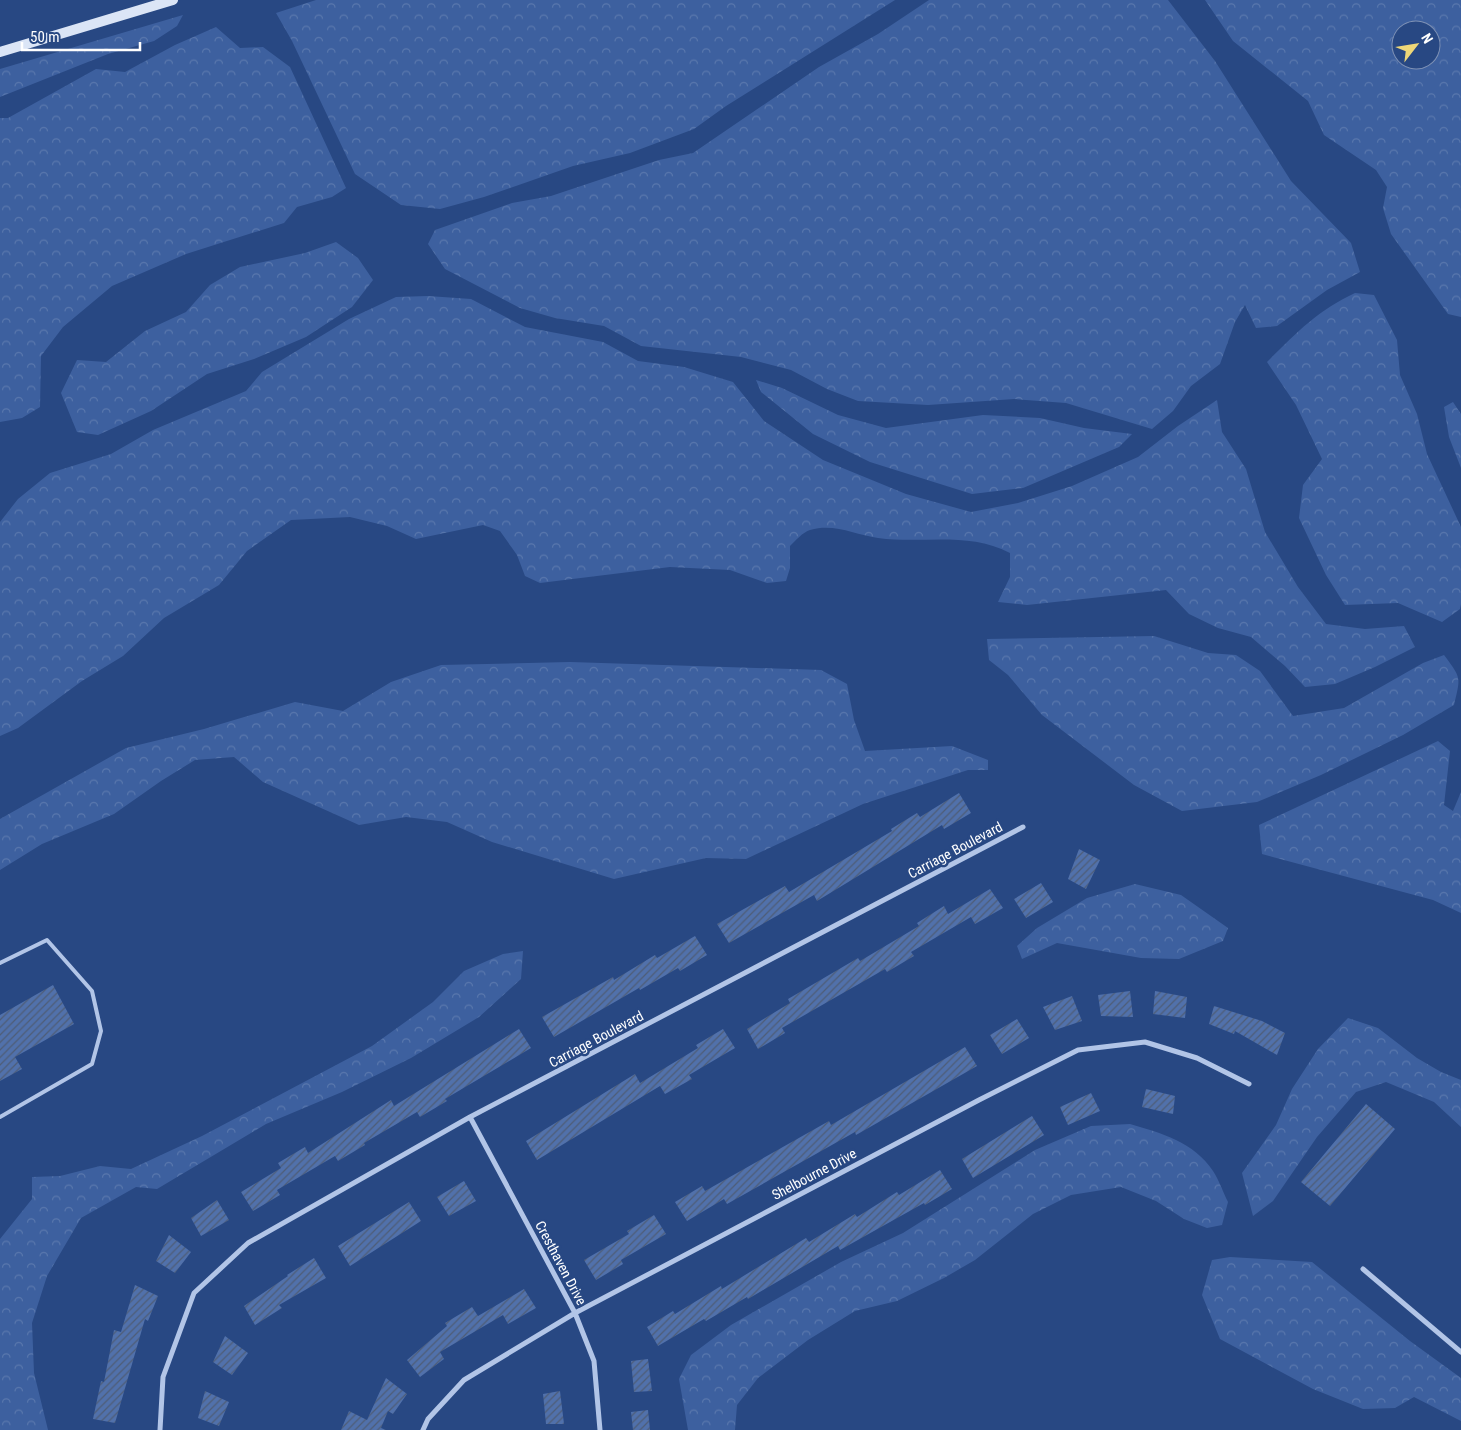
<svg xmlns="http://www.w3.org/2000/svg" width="1461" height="1430" font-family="'Roboto Condensed',sans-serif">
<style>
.forest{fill:url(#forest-crowns);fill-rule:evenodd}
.building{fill:url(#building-hatch)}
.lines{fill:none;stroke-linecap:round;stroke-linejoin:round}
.lane{stroke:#b2c5e7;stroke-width:4}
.street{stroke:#b2c5e7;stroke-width:5}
.secondary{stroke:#dbe5f6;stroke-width:10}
.labels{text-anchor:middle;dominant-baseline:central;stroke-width:5;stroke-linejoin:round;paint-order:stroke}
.street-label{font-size:14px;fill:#fff;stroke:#284883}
</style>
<defs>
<pattern id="forest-crowns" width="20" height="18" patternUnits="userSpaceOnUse" patternTransform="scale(1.25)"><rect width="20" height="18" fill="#3d609f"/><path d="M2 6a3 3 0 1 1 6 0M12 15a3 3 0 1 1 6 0" fill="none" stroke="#5a78ad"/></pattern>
<pattern id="building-hatch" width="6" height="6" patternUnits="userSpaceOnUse" patternTransform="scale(1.25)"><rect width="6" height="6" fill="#5171ab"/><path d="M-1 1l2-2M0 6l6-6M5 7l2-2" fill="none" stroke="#4e5d77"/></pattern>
</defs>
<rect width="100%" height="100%" fill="#284883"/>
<path class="forest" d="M 316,0 L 895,0 L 726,106 L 694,129 L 630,153 L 573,166 L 484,197 L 440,209 L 401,205 L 355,174 L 292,41 L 276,13 Z
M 929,0 L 1168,0 L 1215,61 L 1291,181 L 1351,243 L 1360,272 L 1327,290 L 1277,326 L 1256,328 L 1245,305 L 1235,322 L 1220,364 L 1191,386 L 1173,411 L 1152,429 L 1066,403 L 1014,399 L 928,405 L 858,401 L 827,389 L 791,370 L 741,357 L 641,346 L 604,326 L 555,318 L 520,308 L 445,269 L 428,244 L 435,230 L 512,203 L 551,196 L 659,160 L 693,153 L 819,67 L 878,34 Z
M 1205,0 L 1461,0 L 1461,317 L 1448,314 L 1391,234 L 1383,208 L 1387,187 L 1376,170 L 1324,135 L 1308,101 L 1233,41 ZM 1401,30 L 1431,30 L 1431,60 L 1401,60 Z
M 183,15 L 177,26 L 154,41 L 108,54 L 0,97 L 0,69 Z
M 216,27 L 240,48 L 263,47 L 290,67 L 346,188 L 332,197 L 297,207 L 284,223 L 186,254 L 112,286 L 63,327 L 41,356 L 40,407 L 22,418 L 0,422 L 0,118 L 8,118 L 96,69 L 125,72 L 175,45 Z
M 336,242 L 358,258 L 373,280 L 352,307 L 306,337 L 254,359 L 207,374 L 151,411 L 98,435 L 77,432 L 61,393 L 77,360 L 106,362 L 145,331 L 186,312 L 210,285 L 240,267 L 305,253 Z
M 1355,293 L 1374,295 L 1397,340 L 1400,375 L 1417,414 L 1427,454 L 1461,527 L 1461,604 L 1460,609 L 1442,622 L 1398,603 L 1345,605 L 1326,575 L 1299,518 L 1303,485 L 1322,459 L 1296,405 L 1267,362 C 1295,334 1318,310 1355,293 Z
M 428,296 L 471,299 L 525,327 L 603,342 L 638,361 L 684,367 L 733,382 L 764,421 L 823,460 L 906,494 L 971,512 L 1018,503 L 1072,486 L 1138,457 L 1178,426 L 1217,400 L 1222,432 L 1246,469 L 1265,532 L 1298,587 L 1326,624 L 1365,629 L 1404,626 L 1415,647 L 1375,667 L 1335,684 L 1305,687 L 1285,666 L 1251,637 L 1218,628 L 1189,614 L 1166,590 L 1027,605 L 998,602 L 1010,577 L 1010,553 C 968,531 924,544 878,538 C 855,535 835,523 810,530 C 803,532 795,541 790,546 L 790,568 L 786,581 L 767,583 L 730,570 L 670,567 L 540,583 L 525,576 L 517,555 L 500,531 L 483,525 L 416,539 L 387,526 L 350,517 L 291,520 L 247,551 L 219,585 L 164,618 L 123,656 L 82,681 L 18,728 L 0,736 L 0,522 L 18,499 L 50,473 L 111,454 L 153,430 L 246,391 L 262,372 L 349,319 L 396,297 Z
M 756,380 L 782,388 L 838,415 L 886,428 L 983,415 L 1040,418 L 1084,428 L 1132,434 L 1119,447 L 1023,488 L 972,494 L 870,462 L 813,434 L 761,392 Z
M 1453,402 L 1461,414 L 1461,468 L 1449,437 L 1444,407 Z
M 1154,636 L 1208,653 L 1236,655 L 1260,671 L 1293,716 L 1344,708 L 1423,663 L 1444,655 C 1461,678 1461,676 1454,705 L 1403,735 L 1321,775 L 1257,802 L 1182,811 L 1134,785 L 1042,715 L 1008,675 L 989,660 L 987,639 Z
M 570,662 L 821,670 L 847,684 L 854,720 L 865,751 L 952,746 L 988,760 L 988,770 L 968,770 L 863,804 L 746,859 L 706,858 L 614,879 L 492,842 L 447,822 L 406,817 L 359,825 L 263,782 L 234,757 L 195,760 L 161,781 L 114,814 L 42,844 L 0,870 L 0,819 L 126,748 L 204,729 L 295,702 L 343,711 L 391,682 L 441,665 Z
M 1438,741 L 1450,751 L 1444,805 L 1453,811 L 1461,792 L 1461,913 L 1433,900 L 1262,854 L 1259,825 Z
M 1135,884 L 1181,895 L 1228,928 L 1223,941 L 1179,959 L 1141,958 L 1057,943 L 1022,959 L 1017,946 L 1037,928 L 1087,898 Z
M 523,951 L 521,979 L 479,1017 L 411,1058 L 342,1092 L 266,1124 L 157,1189 L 136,1187 L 81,1218 L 47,1276 L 32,1323 L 34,1373 L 48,1430 L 0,1430 L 0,1239 L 32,1199 L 32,1177 L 60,1176 L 100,1166 L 131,1169 L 202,1136 L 372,1046 L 433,1002 L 464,971 L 503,954 Z
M 1348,1018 L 1378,1028 L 1417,1058 L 1441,1072 L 1461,1080 L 1461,1127 L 1434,1102 L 1386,1082 L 1356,1092 L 1317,1137 L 1273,1201 L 1253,1216 L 1242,1173 L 1276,1125 L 1292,1089 L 1318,1049 Z
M 1130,1124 C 1161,1133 1194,1142 1213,1171 C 1219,1180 1223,1192 1228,1202 L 1222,1225 L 1207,1228 L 1184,1219 L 1156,1201 L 1121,1187 L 1071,1195 L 1033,1214 L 975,1260 L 944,1278 L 897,1301 L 855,1311 L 808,1340 L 758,1378 L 737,1405 L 735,1430 L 688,1430 L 679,1379 L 691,1355 L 731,1325 L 841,1262 L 903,1233 L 1035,1150 L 1091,1126 Z
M 1230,1257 L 1312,1262 L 1410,1341 L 1461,1378 L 1461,1421 L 1414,1397 L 1395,1408 L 1363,1409 L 1313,1389 L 1220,1339 L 1202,1295 L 1212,1260 Z"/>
<path class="building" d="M 959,793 L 971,813 L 944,829 L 942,825 L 817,901 L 814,895 L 729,943 L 717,924 L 785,886 L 789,892 L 892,831 L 891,829 L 917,813 L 920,817 Z
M 1079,849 L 1100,860 L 1086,889 L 1068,879 Z
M 1041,883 L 1053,902 L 1026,918 L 1014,899 Z
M 990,889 L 1003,908 L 975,924 L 971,917 L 911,952 L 914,956 L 887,972 L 885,969 L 782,1028 L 785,1033 L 758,1049 L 747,1029 L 790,1003 L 788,999 L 858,958 L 860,961 L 919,926 L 917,923 L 944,906 L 948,914 Z
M 695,936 L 707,955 L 680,971 L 678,968 L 640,990 L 639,988 L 554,1037 L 542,1017 L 613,977 L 614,980 L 655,955 L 657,958 Z
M 53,985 L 74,1024 L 15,1057 L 22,1069 L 0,1081 L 0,1015 Z
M 1130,991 L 1133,1017 L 1101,1016 L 1098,995 Z
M 1155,991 L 1187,997 L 1185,1018 L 1153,1014 Z
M 1072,996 L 1082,1021 L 1055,1030 L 1043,1007 Z
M 1214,1006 L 1262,1021 L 1285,1033 L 1277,1055 L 1235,1031 L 1234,1034 L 1209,1024 Z
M 1017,1019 L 1029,1038 L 1002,1054 L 990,1035 Z
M 519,1029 L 531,1048 L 445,1099 L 447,1101 L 420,1117 L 417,1112 L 364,1143 L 365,1145 L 338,1161 L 335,1156 L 277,1190 L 280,1195 L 253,1211 L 241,1192 L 281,1168 L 278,1163 L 305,1147 L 308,1153 L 391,1100 L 394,1106 Z
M 723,1029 L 735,1048 L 689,1075 L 692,1079 L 665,1094 L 660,1086 L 537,1160 L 526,1141 L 635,1074 L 640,1083 L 698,1048 L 696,1045 Z
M 965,1047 L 977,1066 L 856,1135 L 855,1132 L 727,1204 L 724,1199 L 687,1221 L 675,1202 L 702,1186 L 705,1191 L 829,1121 L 831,1125 Z
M 1146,1089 L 1175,1096 L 1173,1114 L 1142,1107 Z
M 1091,1093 L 1100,1111 L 1068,1125 L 1060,1107 Z
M 1366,1104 L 1395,1129 L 1330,1206 L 1301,1182 Z
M 1032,1116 L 1044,1135 L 973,1178 L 962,1159 Z
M 940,1170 L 952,1189 L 925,1205 L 924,1203 L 840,1250 L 838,1246 L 748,1299 L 747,1297 L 706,1321 L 704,1319 L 658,1346 L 647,1327 L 673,1311 L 675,1314 L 721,1286 L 722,1289 L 806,1238 L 809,1242 L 855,1214 L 857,1217 L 897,1192 L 899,1195 Z
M 464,1181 L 476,1201 L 449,1216 L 437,1197 Z
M 217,1200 L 229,1220 L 201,1236 L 191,1218 Z
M 409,1202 L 421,1221 L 350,1266 L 338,1246 Z
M 654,1215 L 666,1234 L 621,1260 L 623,1264 L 596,1280 L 584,1260 L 629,1234 L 627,1231 Z
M 169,1235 L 191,1252 L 175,1273 L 156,1261 Z
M 314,1258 L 326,1278 L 279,1305 L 282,1308 L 255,1325 L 244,1306 L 288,1276 L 287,1275 Z
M 135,1285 L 158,1296 L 148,1321 L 145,1319 L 115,1423 L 93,1419 L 101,1381 L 104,1382 L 114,1330 L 121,1332 Z
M 524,1289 L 536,1308 L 508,1324 L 503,1315 L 440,1352 L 444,1359 L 420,1377 L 407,1360 L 447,1326 L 445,1323 L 472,1307 L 478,1316 Z
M 225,1336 L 248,1353 L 232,1375 L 213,1362 Z
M 648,1359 L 652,1391 L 634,1392 L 631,1361 Z
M 386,1378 L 407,1394 L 393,1414 L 388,1411 L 381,1428 L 386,1430 L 341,1430 L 349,1411 L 367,1420 Z
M 205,1391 L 229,1402 L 219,1426 L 198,1418 Z
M 560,1391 L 564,1424 L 546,1424 L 543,1394 Z
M 648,1410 L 650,1430 L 633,1430 L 631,1412 Z"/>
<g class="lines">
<path class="lane" d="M 0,963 L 47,940 L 92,991 L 101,1031 L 92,1064 L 0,1117"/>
<path class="street" d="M 470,1117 L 575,1313 L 594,1361 L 600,1430
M 1363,1269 L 1461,1352
M 160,1430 L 163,1377 L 194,1293 L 248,1243 L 470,1117 L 1023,827
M 423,1430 L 428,1419 L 464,1380 L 575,1313 L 979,1100 L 1078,1050 L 1145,1042 L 1197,1058 L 1249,1084"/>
<path class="secondary" d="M 0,52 L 173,0"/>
</g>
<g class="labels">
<g class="street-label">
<text transform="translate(955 850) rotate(-28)">Carriage Boulevard</text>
<text transform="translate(596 1039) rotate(-28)">Carriage Boulevard</text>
<text transform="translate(814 1174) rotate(-28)">Shelbourne Drive</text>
<text transform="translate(561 1263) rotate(62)">Cresthaven Drive</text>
</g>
</g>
<g transform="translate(1416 45) rotate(59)"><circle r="24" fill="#284883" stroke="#7e91b5"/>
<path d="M0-4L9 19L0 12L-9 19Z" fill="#eed778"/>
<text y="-8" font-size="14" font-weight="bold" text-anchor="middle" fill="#ffffff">N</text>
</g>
<path d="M22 42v8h118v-8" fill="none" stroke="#ffffff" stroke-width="2.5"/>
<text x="30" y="42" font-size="15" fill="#ffffff" stroke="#284883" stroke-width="4" paint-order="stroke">50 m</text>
</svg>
